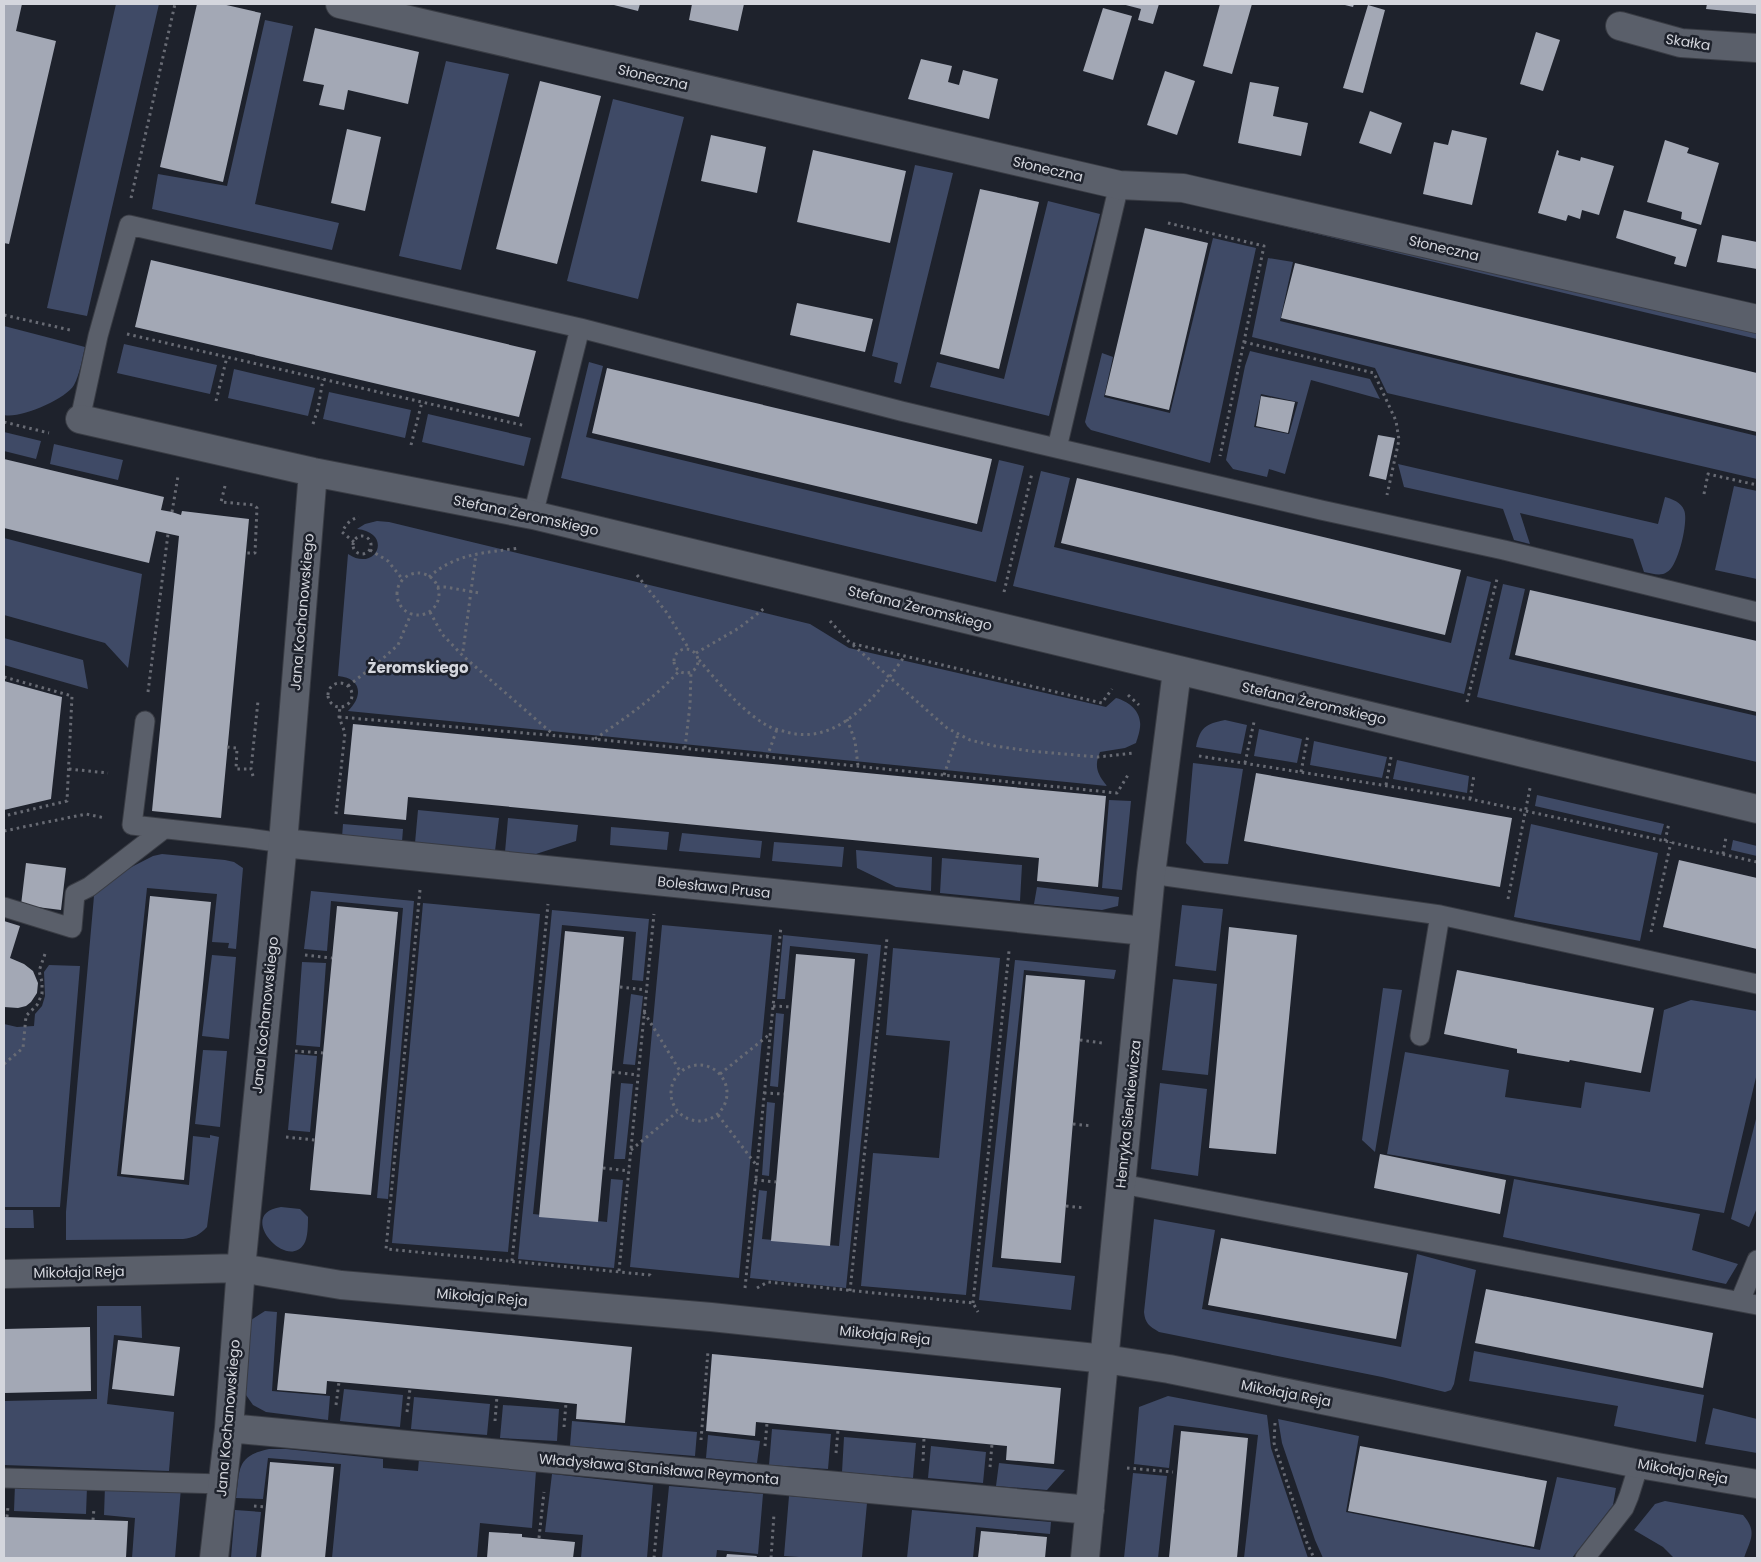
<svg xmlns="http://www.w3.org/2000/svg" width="1761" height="1562" font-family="Poppins,sans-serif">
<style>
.green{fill:#3f4a66;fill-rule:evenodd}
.building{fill:#a3a8b5}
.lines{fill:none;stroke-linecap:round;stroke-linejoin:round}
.service-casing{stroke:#393c44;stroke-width:21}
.minor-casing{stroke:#393c44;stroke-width:30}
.path{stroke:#686b74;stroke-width:3;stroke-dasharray:2.5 4;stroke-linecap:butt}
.service{stroke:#5a5f6a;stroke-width:19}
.minor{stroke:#5a5f6a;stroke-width:28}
.labels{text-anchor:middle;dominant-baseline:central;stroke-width:5;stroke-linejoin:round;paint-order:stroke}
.street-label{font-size:14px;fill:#d4d6dd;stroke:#1e222c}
.neighbourhood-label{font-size:15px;font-weight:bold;fill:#d4d6dd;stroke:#1e222c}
</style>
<rect width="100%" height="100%" fill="#1e222c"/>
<path class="green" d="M 116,4 L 159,4 L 87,316 L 47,308 Z
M 265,20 L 293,26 L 255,204 L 339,223 L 332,250 L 152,209 L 158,174 L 227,186 Z
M 446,61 L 509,74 L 461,270 L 399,256 Z
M 613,99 L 684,117 L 638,299 L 567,281 Z
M 915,165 L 953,173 L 901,384 L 894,382 L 898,363 L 872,356 Z
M 1186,199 L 1757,328 L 1757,339 L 1187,203 Z
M 1048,201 L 1100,214 L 1049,416 L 930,387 L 937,362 L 1004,379 Z
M 1213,238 L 1256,248 L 1210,463 L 1091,430 L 1087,426 L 1085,422 L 1102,353 L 1113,357 L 1104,397 L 1170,413 Z
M 1268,258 L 1293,262 L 1280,321 L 1757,436 L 1757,479 L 1387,393 L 1375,368 L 1252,337 Z
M 4,326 L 85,347 C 82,359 80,374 74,385 C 66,399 20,419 4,415 Z
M 124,344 L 217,365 L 210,394 L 117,373 Z
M 1250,351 L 1370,379 L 1380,399 L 1311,380 L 1285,474 L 1269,469 L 1267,477 L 1233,469 L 1226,460 L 1245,366 ZM 1261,394 L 1298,402 L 1289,434 L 1254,427 Z
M 589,362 L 603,366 L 586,437 L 982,532 L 999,460 L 1024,466 L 996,582 L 561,478 Z
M 234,369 L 315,388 L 308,416 L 228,398 Z
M 329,392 L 411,410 L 405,438 L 323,419 Z
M 428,414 L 531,438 L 524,466 L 422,442 Z
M 4,432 L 41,441 L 36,459 L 4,451 Z
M 54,444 L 123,460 L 118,480 L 50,464 Z
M 1398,464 L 1658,524 L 1665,497 C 1672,499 1681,502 1684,510 C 1689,520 1678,567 1667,572 C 1660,577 1652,573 1644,572 L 1633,539 L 1520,513 L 1530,544 L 1514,540 L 1503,509 L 1404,487 Z
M 1041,471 L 1070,478 L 1054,547 L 1451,643 L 1467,576 L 1491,582 L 1464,694 L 1013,586 Z
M 1734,486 L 1757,491 L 1757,579 L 1715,570 Z
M 377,521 L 389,522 L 810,624 L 849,648 L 1106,707 L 1116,698 C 1127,701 1139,709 1140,722 C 1141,728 1138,737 1136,743 L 1125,748 L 1100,752 C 1094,766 1097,774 1107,786 L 348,711 C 364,695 361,678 338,676 L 348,554 C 376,573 394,533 357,529 L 365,524 Z
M 4,538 L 142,574 L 128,668 L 105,643 L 4,615 Z
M 1503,584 L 1525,589 L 1509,659 L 1757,716 L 1757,762 L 1477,697 Z
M 4,638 L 83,660 L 88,689 L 4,665 Z
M 1225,720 L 1247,725 L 1241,754 L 1196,747 C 1200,727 1206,724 1225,720 Z
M 1259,729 L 1302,739 L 1297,763 L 1254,756 Z
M 1314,741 L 1387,757 L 1382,778 L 1310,765 Z
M 1397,760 L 1469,776 L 1467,793 L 1393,779 Z
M 1193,763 L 1243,769 L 1228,864 L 1204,863 L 1186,843 Z
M 1537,795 L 1664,824 L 1661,835 L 1535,806 Z
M 1109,800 L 1131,801 L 1122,890 L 1102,888 Z
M 418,810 L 499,818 L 495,851 L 415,843 Z
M 508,818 L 578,825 L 576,841 L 536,854 L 505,852 Z
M 343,824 L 403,829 L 402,842 L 342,837 Z
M 1531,824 L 1658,853 L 1640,941 L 1514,917 Z
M 611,827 L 669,832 L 667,850 L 610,845 Z
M 682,833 L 762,841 L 760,858 L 679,851 Z
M 1733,840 L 1757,846 L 1757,856 L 1731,850 Z
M 774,842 L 844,847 L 842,867 L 772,861 Z
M 856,850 L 932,857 L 931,891 L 896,887 L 857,868 Z
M 162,854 L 225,860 L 234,862 L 243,868 L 236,949 L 228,948 L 229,943 L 212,942 L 217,894 L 147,888 L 117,1176 L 189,1185 L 193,1136 L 210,1138 L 210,1135 L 219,1137 L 207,1227 C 200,1235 193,1238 183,1239 L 66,1240 L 66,1212 L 94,896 L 110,878 L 153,856 Z
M 942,858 L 1022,865 L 1020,901 L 940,893 Z
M 1037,887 L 1119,897 L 1118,906 L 1102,910 L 1034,904 Z
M 311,891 L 414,901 L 388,1199 L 377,1198 L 403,908 L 331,901 L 327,951 L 304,949 Z
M 423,903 L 540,914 L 508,1252 L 392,1243 Z
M 1182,905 L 1223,909 L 1216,971 L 1175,966 Z
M 552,910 L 649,919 L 643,981 L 632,980 L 636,932 L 562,925 L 533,1214 L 607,1222 L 611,1179 L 623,1180 L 614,1268 L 518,1259 Z
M 662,925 L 772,935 L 739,1278 L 630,1267 Z
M 783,935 L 881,945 L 846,1288 L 750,1278 L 759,1190 L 767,1191 L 762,1239 L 839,1246 L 868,954 L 790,946 L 785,999 L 777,999 Z
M 893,948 L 1000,958 L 966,1295 L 861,1286 L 873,1153 L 939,1158 L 950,1041 L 886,1035 Z
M 212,955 L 236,957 L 229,1039 L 202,1036 Z
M 1015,960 L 1116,970 L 1114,979 L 1024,970 L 992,1267 L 1075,1276 L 1071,1310 L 979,1300 Z
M 302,962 L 326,963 L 320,1047 L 296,1045 Z
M 49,965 L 80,966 L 60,1207 L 4,1207 L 4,1024 L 17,1027 L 34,1026 L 35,1014 L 42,1006 L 45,996 L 44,972 Z
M 1173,979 L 1217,984 L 1208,1075 L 1162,1070 Z
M 1383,988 L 1402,990 L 1375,1152 L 1362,1140 Z
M 631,994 L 643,996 L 635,1065 L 623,1064 Z
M 1691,1000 L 1757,1011 L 1757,1073 L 1724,1213 L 1387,1154 L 1405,1052 L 1509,1070 L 1505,1097 L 1581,1108 L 1585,1082 L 1650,1092 L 1664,1010 Z
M 776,1013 L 784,1014 L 778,1087 L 770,1086 Z
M 203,1050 L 227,1051 L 220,1127 L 195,1124 Z
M 295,1054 L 317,1056 L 310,1132 L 288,1130 Z
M 621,1083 L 633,1084 L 625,1159 L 614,1159 Z
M 1160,1083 L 1207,1089 L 1198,1176 L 1151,1169 Z
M 767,1102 L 775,1103 L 769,1176 L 762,1175 Z
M 1757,1115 L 1757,1208 L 1749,1227 L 1731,1219 Z
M 1514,1179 L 1700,1214 L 1692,1250 L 1738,1264 L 1726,1284 L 1503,1237 Z
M 281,1207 L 300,1209 L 308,1217 C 308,1224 308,1238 304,1244 C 286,1272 235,1213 281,1207 Z
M 4,1210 L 33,1210 L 34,1228 L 4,1228 Z
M 1154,1219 L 1215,1230 L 1202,1309 L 1401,1347 L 1417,1254 L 1476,1270 L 1454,1384 L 1451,1390 L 1445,1392 L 1382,1377 L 1159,1332 C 1149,1326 1145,1323 1144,1312 Z
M 97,1306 L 141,1306 L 142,1338 L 114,1335 L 107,1404 L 174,1412 L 169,1471 L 4,1465 L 4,1401 L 97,1399 Z
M 265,1311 L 277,1312 L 272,1391 L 330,1396 L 328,1420 L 266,1412 L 253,1405 L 246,1395 L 245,1383 L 251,1320 Z
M 1474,1351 L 1704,1395 L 1696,1442 L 1614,1426 L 1618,1406 L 1469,1381 Z
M 344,1389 L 403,1395 L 400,1427 L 340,1421 Z
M 1168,1396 L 1267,1415 L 1271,1448 L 1308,1558 L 1244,1558 L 1258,1435 L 1174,1425 L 1169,1468 L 1134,1464 L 1139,1407 Z
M 414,1397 L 490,1404 L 487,1435 L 411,1429 Z
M 503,1405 L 559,1409 L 557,1441 L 500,1438 Z
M 1713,1408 L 1757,1419 L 1757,1453 L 1705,1444 Z
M 1278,1419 L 1359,1436 L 1346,1512 L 1540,1550 L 1557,1477 L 1616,1488 L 1613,1505 L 1572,1558 L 1323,1558 L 1315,1540 L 1282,1443 Z
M 572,1421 L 697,1432 L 695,1456 L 570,1446 Z
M 772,1429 L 831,1434 L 828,1469 L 769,1465 Z
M 708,1435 L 760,1441 L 757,1463 L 706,1458 Z
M 844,1437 L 916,1443 L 913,1478 L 842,1472 Z
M 931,1446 L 986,1452 L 983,1483 L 928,1478 Z
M 269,1449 L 286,1449 L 383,1459 L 383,1468 L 418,1471 L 419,1459 L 536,1471 L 532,1528 L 480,1523 L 477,1558 L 332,1558 L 341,1464 L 268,1458 L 263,1499 L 236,1498 C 240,1469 236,1456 269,1449 Z
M 999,1463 L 1065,1470 L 1047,1490 L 996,1486 Z
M 1133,1473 L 1167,1476 L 1158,1558 L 1124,1558 Z
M 552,1474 L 653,1485 L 647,1558 L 581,1558 L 583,1535 L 545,1532 Z
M 15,1484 L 87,1487 L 86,1514 L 14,1511 Z
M 105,1486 L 181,1488 L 175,1558 L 132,1558 L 135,1518 L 104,1515 Z
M 669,1486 L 763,1494 L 758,1554 L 717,1550 L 716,1558 L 662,1558 Z
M 789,1496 L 867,1503 L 862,1557 L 873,1558 L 814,1558 L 784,1556 Z
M 1665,1501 L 1743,1515 C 1758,1532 1750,1540 1744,1558 L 1674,1558 L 1663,1547 L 1634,1530 L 1655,1504 Z
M 235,1510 L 261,1512 L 256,1558 L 231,1558 Z
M 912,1510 L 1051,1522 L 1050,1534 L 976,1527 L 973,1558 L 907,1558 Z"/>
<path class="building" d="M 4,4 L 22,4 L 16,31 L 56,41 L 9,244 L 4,243 Z
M 197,4 L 222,4 L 261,13 L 223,182 L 160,167 Z
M 610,4 L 640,4 L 638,11 Z
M 692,4 L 744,4 L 738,31 L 689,20 Z
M 1122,4 L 1159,4 L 1153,24 L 1138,20 L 1141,9 Z
M 1220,4 L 1252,4 L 1232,74 L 1203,66 Z
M 1341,4 L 1354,4 L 1353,7 Z
M 1707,4 L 1757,4 L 1757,14 L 1706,9 Z
M 1368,5 L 1385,10 L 1363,93 L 1343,88 Z
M 1103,8 L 1132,16 L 1113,80 L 1083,71 Z
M 315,28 L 419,52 L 408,104 L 348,90 L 344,110 L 319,105 L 324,85 L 303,81 Z
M 1536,32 L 1560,40 L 1543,91 L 1520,84 Z
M 921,59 L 952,66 L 948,82 L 959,85 L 963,70 L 998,79 L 989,119 L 908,99 Z
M 1165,71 L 1195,81 L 1177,135 L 1147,125 Z
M 540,81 L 601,96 L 557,264 L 496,249 Z
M 1250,82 L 1279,87 L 1273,116 L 1308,123 L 1301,156 L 1238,143 Z
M 1370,111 L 1402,123 L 1391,154 L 1359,143 Z
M 347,129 L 381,137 L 365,211 L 331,203 Z
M 1452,130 L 1487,138 L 1472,205 L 1423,194 L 1434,142 L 1448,145 Z
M 711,135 L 766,147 L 757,193 L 701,181 Z
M 1665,140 L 1689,148 L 1687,153 L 1719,163 L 1701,225 L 1681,219 L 1682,212 L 1647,202 Z
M 813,150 L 906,171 L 890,243 L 797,222 Z
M 1557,150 L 1559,151 L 1558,155 L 1580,161 L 1581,157 L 1614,166 L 1599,215 L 1582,210 L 1580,219 L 1568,215 L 1566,221 L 1538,213 Z
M 980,189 L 1039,202 L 999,369 L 940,354 Z
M 1624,210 L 1697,229 L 1686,267 L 1674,264 L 1676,257 L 1616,238 Z
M 1145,228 L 1208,243 L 1169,410 L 1105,395 Z
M 1722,235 L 1757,242 L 1757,269 L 1717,262 Z
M 151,260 L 536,351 L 519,417 L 135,327 Z
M 1295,263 L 1757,373 L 1757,432 L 1281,318 Z
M 797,303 L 873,319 L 865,352 L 790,335 Z
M 607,368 L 992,459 L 977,524 L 592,433 Z
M 1261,396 L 1295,402 L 1288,433 L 1256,426 Z
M 1378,435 L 1395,438 L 1386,480 L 1369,476 Z
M 4,459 L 164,497 L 161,510 L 172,512 L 181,515 L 182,511 L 249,519 L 221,818 L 152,811 L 179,536 L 156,531 L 149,563 L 4,528 Z
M 1077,478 L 1461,570 L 1445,635 L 1061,543 Z
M 1530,590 L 1757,641 L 1757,712 L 1515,655 Z
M 4,681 L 62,697 L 51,799 L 4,810 Z
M 353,724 L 1106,796 L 1098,887 L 1037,881 L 1039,858 L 408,797 L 406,820 L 344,814 Z
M 1256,773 L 1512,818 L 1500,887 L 1244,841 Z
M 1679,860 L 1757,878 L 1757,949 L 1663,927 Z
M 26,863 L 66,868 L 61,910 L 21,905 Z
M 150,896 L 211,902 L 184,1180 L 121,1174 Z
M 337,906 L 398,912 L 371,1195 L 310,1190 Z
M 4,921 L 20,926 L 10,958 L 24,964 L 33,971 L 38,983 L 37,993 L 31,1002 L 26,1006 L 18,1008 L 4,1007 Z
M 1229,927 L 1297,935 L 1276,1154 L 1209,1148 Z
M 565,931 L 624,937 L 598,1222 L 539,1217 Z
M 796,954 L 855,959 L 830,1246 L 771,1241 Z
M 1457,970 L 1654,1008 L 1641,1073 L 1570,1060 L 1569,1062 L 1517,1053 L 1517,1049 L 1444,1034 Z
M 1026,975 L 1085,980 L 1061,1263 L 1001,1258 Z
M 1380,1154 L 1506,1180 L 1500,1214 L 1374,1188 Z
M 1221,1238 L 1408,1273 L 1396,1339 L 1208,1305 Z
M 1486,1289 L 1713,1333 L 1703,1388 L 1475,1343 Z
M 285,1313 L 632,1347 L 625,1423 L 576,1419 L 577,1404 L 497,1396 L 327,1381 L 326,1394 L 277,1390 Z
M 90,1327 L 91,1391 L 4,1393 L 4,1329 Z
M 118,1340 L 180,1347 L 174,1396 L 112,1389 Z
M 712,1354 L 1061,1388 L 1054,1464 L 1006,1460 L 1007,1446 L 756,1422 L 755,1436 L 706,1431 Z
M 1181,1431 L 1248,1438 L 1237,1558 L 1169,1558 Z
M 1360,1446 L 1547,1481 L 1534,1547 L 1348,1511 Z
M 270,1462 L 334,1467 L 325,1558 L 261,1558 Z
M 4,1517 L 128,1521 L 126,1558 L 4,1558 Z
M 981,1531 L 1047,1537 L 1045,1558 L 978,1558 Z
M 489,1532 L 522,1534 L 522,1537 L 575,1542 L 573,1558 L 487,1558 Z
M 727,1554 L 757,1556 L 756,1558 L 726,1558 Z"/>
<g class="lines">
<defs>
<path id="service" d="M 80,419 L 98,336 L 129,225 L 580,328
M 1057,448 L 1119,185
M 533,515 L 580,328 L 901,411 L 1039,444 L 1321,510 L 1504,550 L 1757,612
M 145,721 L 132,825 L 248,838 L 283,843
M 1151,874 L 1440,915 L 1757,984
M 4,907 L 72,928 L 75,894 L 89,887 L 164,829
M 1420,1036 L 1440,915
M 1122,1184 L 1757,1305
M 1740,1301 L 1757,1260
M 4,1478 L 223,1484
M 1585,1558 L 1624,1508 L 1629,1496 L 1639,1464"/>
<path id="minor" d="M 340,4 L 1119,185 L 1183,188 L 1757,319
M 1620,26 L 1681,43 L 1757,48
M 80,419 L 313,472 L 533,515 L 1757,809
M 283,843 L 1145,931
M 4,1274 L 241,1268 L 341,1285 L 711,1317 L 1105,1359 L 1169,1369 L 1639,1464 L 1757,1484
M 229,1428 L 1090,1510
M 214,1558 L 229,1428 L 241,1268 L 283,843 L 313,472
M 1085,1558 L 1151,874 L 1177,671"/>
</defs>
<use href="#service" class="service-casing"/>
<use href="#minor" class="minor-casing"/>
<path class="path" d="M 131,198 L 175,4
M 1168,223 L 1264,246 L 1220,456
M 4,315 L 70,330
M 127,334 L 526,426
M 1244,342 L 1374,373 L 1396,421 L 1399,440 L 1387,495
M 216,401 L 227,357
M 4,422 L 49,433
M 313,424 L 318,409 L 323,379
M 411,445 L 422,402
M 225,486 L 221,502 L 254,505 L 257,508 L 255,553 L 246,553
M 1704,494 L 1708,474 L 1757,485
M 172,512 L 178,476
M353 545a9 9 0 1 1 18 0a9 9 0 1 1-18 0Z
M 354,542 L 342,532 C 346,524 351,519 359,517
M 370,550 L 388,561 L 403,580
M397 594a21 21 0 1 1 42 0a21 21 0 1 1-42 0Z
M 637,575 L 667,613 L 689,649
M 429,577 C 456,553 485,553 519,548
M 437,587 L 445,587 L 480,593
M 1004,592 L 1032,473
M 430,612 L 442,634 L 463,656 L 554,735
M 830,621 L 850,643 L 1102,703 L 1112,689
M 853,645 L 947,728 L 970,740 L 995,746 L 1030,751 L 1098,757 L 1133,753
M674 661a12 12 0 1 1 24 0a12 12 0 1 1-24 0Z
M 463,651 L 476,554
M 696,653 L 739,628 L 766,607
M 699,660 C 719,683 740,710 768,726 C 773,729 780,730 786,732 C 839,747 878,694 904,657
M 4,677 L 72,696 L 67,801 L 4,816
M328 695a12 12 0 1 1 24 0a12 12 0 1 1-24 0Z
M 348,686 L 380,661 L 398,645 L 411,614
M 148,692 L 168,534
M 1128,695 L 1139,705
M 1467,702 L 1497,579
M 339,717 L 594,739 L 1117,793 L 1128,775
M 847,719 L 855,741 L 858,766
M 595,739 C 625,718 655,698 680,670
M 227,747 L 237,748 L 236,769 L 251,769
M 685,748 L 690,705 L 691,672
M 1199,756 L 1470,799 L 1665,841 L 1757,862
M 767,757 L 777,729
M 1245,763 L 1254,722
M 69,769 L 108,773
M 1301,772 L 1308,735
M 944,775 L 958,734
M 253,776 L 251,769 L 258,701
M 1386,785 L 1391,757
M 1470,799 L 1474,775
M 336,814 L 345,733 L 339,717 L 340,706
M 4,831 L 86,814 L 105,818
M 1665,841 L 1669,823
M 1723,854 L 1726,837
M 420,890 L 386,1249 L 650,1275 L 652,1278
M 1508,899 L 1530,788
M 1651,932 L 1671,842
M 305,955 L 332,958
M 620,987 L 646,990
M 773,1006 L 791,1007
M 644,1012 L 680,1071
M 1080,1040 L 1102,1043
M 295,1051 L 323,1053
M 4,1064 L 23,1048 L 26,1016 L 37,1005 L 42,994 L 42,982 L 39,971 L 46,951
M671 1093a28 28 0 1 1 56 0a28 28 0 1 1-56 0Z
M 612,1072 L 638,1075
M 720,1074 L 770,1034
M 764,1093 L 784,1094
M 718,1115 L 757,1166
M 1073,1124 L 1092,1126
M 286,1137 L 315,1140
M 631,1150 L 677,1112
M 603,1168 L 629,1171
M 755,1180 L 776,1182
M 1066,1206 L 1085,1208
M 512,1261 L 548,904
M 619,1271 L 654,914
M 745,1288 L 781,926
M 757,1288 L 768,1282 L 973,1303 L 978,1312
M 850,1291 L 887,938
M 973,1303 L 1009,951
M 336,1405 L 339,1382
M 407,1412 L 410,1389
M 495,1421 L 497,1396
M 1275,1423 L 1274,1443 L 1307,1543 L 1314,1558
M 564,1427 L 566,1403
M 701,1440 L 708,1351
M 765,1446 L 767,1423
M 836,1453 L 838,1430
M 923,1461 L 924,1438
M 990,1467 L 992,1444
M 1127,1468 L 1173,1472
M 254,1506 L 266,1507
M 7,1517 L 8,1506
M 93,1520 L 94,1508
M 539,1538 L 544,1492
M 654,1558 L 659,1502
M 771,1558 L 774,1514"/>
<use href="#service" class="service"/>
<use href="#minor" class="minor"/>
</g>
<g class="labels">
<g class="street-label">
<text transform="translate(1688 42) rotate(9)">Skałka</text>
<text transform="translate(653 77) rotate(13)">Słoneczna</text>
<text transform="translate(1048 169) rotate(13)">Słoneczna</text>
<text transform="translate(1444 248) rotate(13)">Słoneczna</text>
<text transform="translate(526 515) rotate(12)">Stefana Żeromskiego</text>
<text transform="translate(920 608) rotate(14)">Stefana Żeromskiego</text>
<text transform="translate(302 612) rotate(-85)">Jana Kochanowskiego</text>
<text transform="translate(1314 703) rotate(13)">Stefana Żeromskiego</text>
<text transform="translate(714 887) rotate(6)">Bolesława Prusa</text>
<text transform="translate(265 1015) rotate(-84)">Jana Kochanowskiego</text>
<text transform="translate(1128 1114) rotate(-84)">Henryka Sienkiewicza</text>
<text transform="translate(79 1272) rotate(-1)">Mikołaja Reja</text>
<text transform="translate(482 1297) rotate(5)">Mikołaja Reja</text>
<text transform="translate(885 1335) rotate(6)">Mikołaja Reja</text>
<text transform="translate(1286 1393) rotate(11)">Mikołaja Reja</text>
<text transform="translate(228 1418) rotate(-85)">Jana Kochanowskiego</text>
<text transform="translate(659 1469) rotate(5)">Władysława Stanisława Reymonta</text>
<text transform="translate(1683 1471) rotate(10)">Mikołaja Reja</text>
</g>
<g class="neighbourhood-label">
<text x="418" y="667">Żeromskiego</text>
</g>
</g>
<rect width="1761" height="1562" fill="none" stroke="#d4d6dd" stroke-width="10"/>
</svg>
